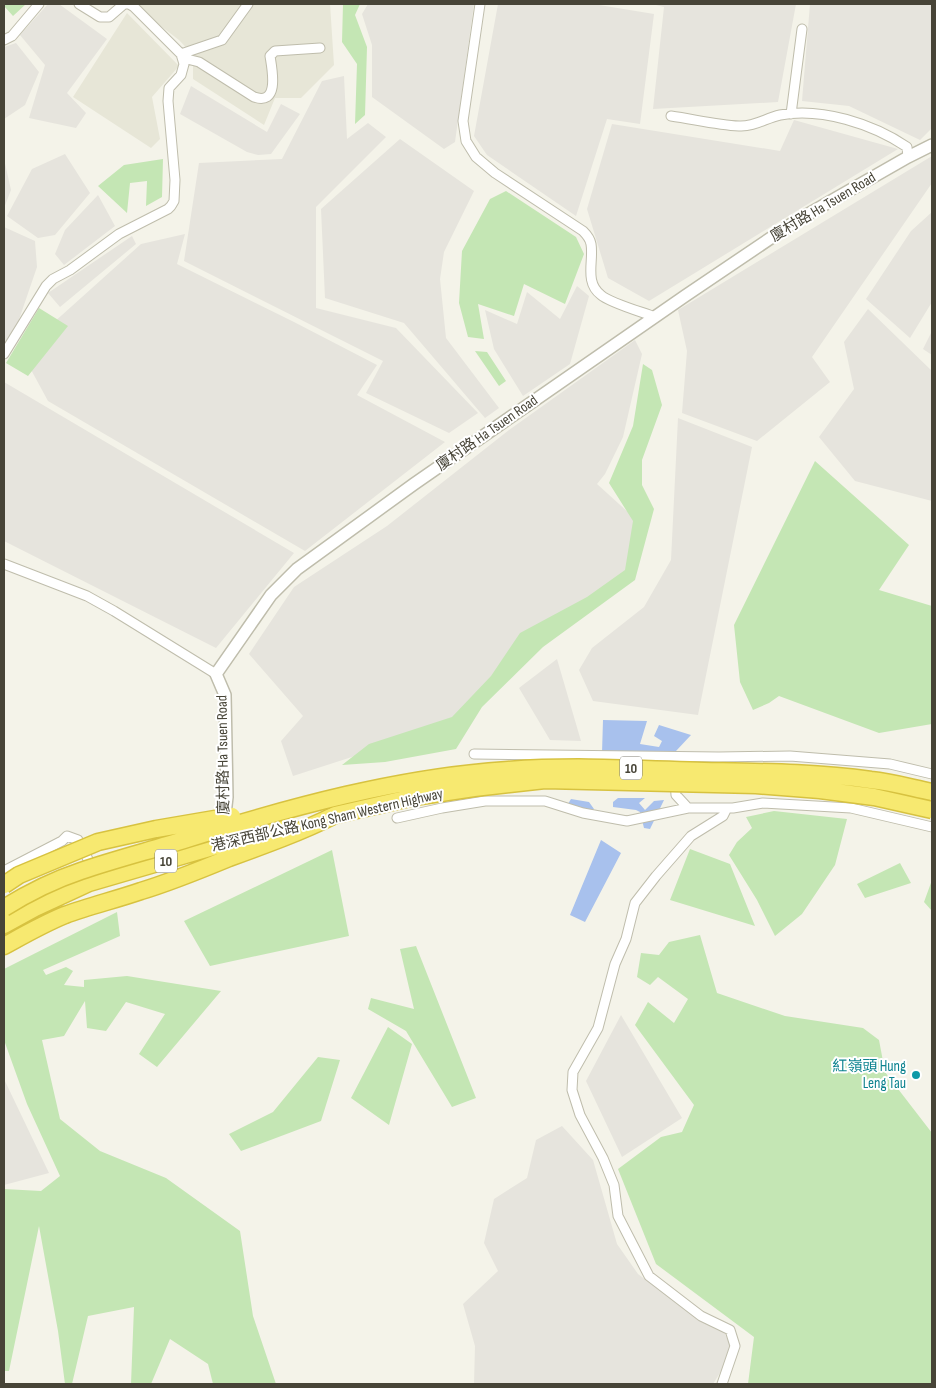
<svg xmlns="http://www.w3.org/2000/svg" width="936" height="1388" font-family="'Sofia Sans Condensed','Noto Sans SC',sans-serif">
<style>
.residential{fill:#e7e6d7}
.industrial{fill:#e6e4dd}
.green{fill:#c4e6b4}
.water{fill:#a8c1ed}
.lines{fill:none;stroke-linecap:round;stroke-linejoin:round}
.minor-casing{stroke:#bfbdac;stroke-width:11}
.tertiary-casing{stroke:#bfbdac;stroke-width:14}
.motorway-casing{stroke:#d7c240;stroke-width:19}
.minor{stroke:#fff;stroke-width:9}
.tertiary{stroke:#fff;stroke-width:11}
.motorway{stroke:#f7e970;stroke-width:16}
.motorway-bridge-casing{stroke:#d7c240;stroke-width:19;stroke-linecap:butt}
.motorway-bridge{stroke:#f7e970;stroke-width:16}
.culture-dot{fill:#0f9aa8;stroke:#fff;stroke-width:2}
.labels{text-anchor:middle;dominant-baseline:central;stroke-width:4;stroke-linejoin:round;paint-order:stroke}
.shield{fill:#fff;stroke:#7e7c73;stroke-width:1}
.shield-label{font-size:14px;font-weight:bold;fill:#474437}
.street-label{font-size:15px;fill:#474437;stroke:#fff}
.culture-label{font-size:15px;fill:#0d838f;stroke:#fff;text-anchor:end}
</style>
<rect width="100%" height="100%" fill="#f4f3e9"/>
<path class="residential" d="M 132,4 L 330,4 L 334,65 L 301,98 L 275,98 L 264,125 L 193,79 L 193,55 L 179,40 Z
M 127,13 L 179,66 L 152,97 L 160,139 L 151,148 L 73,97 Z"/>
<path class="industrial" d="M 48,4 L 59,4 L 107,39 L 67,93 L 86,113 L 76,128 L 29,118 L 45,65 L 20,35 Z
M 368,4 L 474,4 L 455,142 L 444,149 L 372,97 L 372,45 L 362,14 Z
M 498,4 L 593,4 L 654,14 L 640,124 L 607,119 L 576,216 L 487,155 L 474,136 Z
M 652,4 L 796,4 L 778,102 L 653,109 L 664,7 Z
M 810,4 L 932,4 L 932,128 L 920,140 L 849,106 L 802,101 Z
M 16,43 L 39,72 L 25,105 L 4,119 L 4,47 Z
M 344,76 L 347,139 L 368,123 L 386,137 L 316,207 L 316,308 L 396,328 L 478,413 L 449,433 L 366,393 L 383,361 L 184,261 L 199,163 L 282,159 L 322,81 Z
M 191,86 L 267,132 L 281,104 L 300,114 L 271,154 L 258,155 L 247,152 L 180,114 Z
M 794,120 L 898,149 L 649,301 L 608,278 L 587,209 L 612,124 L 780,151 Z
M 400,139 L 474,191 L 444,252 L 440,279 L 446,338 L 499,408 L 485,418 L 404,323 L 325,298 L 321,209 Z
M 65,154 L 90,193 L 55,235 L 38,238 L 7,216 L 32,169 Z
M 932,156 L 932,183 L 812,357 L 830,382 L 757,441 L 682,413 L 687,351 L 678,310 Z
M 4,159 L 11,190 L 4,208 Z
M 98,195 L 115,226 L 64,265 L 55,254 L 65,230 Z
M 932,212 L 932,302 L 910,338 L 866,299 L 911,231 Z
M 4,227 L 35,241 L 37,267 L 13,337 L 4,349 Z
M 185,234 L 177,264 L 294,322 L 377,365 L 357,395 L 445,442 L 305,551 L 48,401 L 29,366 L 52,324 L 141,244 Z
M 132,236 L 136,244 L 60,307 L 48,293 Z
M 577,286 L 589,296 L 570,364 L 523,396 L 494,349 L 485,310 L 517,324 L 527,292 L 560,319 Z
M 868,309 L 932,371 L 932,501 L 855,481 L 819,437 L 854,389 L 844,342 Z
M 932,331 L 932,355 L 923,349 Z
M 635,340 L 642,354 L 623,437 L 605,474 L 597,484 L 640,523 L 626,580 L 548,638 L 451,725 L 293,776 L 281,741 L 303,716 L 249,654 L 294,587 L 387,526 L 509,430 Z
M 4,382 L 294,553 L 216,648 L 4,541 Z
M 678,418 L 752,447 L 698,715 L 593,701 L 579,670 L 592,648 L 644,607 L 671,560 Z
M 557,659 L 581,741 L 550,740 L 519,688 Z
M 621,1015 L 682,1118 L 622,1157 L 586,1081 Z
M 4,1079 L 49,1173 L 4,1185 Z
M 562,1126 L 593,1160 L 617,1244 L 638,1274 L 702,1322 L 724,1332 L 730,1345 L 728,1360 L 713,1384 L 474,1384 L 475,1346 L 463,1304 L 498,1271 L 484,1243 L 494,1199 L 527,1178 L 536,1140 Z"/>
<path class="green" d="M 4,4 L 26,4 L 13,16 L 4,6 Z
M 343,4 L 360,4 L 355,15 L 367,47 L 365,115 L 355,124 L 357,64 L 342,42 Z
M 163,159 L 162,197 L 146,206 L 147,181 L 130,183 L 127,213 L 98,186 L 124,165 Z
M 506,191 L 576,237 L 584,254 L 565,304 L 524,284 L 514,316 L 478,304 L 484,339 L 468,337 L 459,303 L 462,251 L 490,199 Z
M 39,308 L 68,326 L 28,376 L 6,363 Z
M 475,351 L 487,352 L 506,381 L 499,386 Z
M 643,364 L 652,370 L 662,405 L 642,460 L 642,485 L 654,509 L 635,580 L 543,647 L 482,707 L 456,749 L 385,762 L 342,765 L 369,744 L 452,717 L 491,676 L 520,633 L 587,597 L 625,570 L 633,521 L 609,483 L 633,426 Z
M 815,461 L 909,545 L 879,590 L 932,606 L 932,724 L 879,733 L 779,696 L 769,703 L 753,710 L 740,682 L 734,625 Z
M 774,811 L 847,819 L 835,865 L 802,914 L 775,936 L 757,900 L 729,855 L 737,842 L 752,828 L 746,817 Z
M 690,849 L 730,864 L 755,926 L 670,900 Z
M 332,850 L 349,936 L 210,966 L 184,921 Z
M 900,863 L 911,883 L 865,898 L 857,884 Z
M 932,880 L 932,911 L 924,902 Z
M 117,912 L 120,936 L 43,970 L 46,975 L 66,967 L 73,971 L 64,985 L 84,987 L 84,980 L 127,976 L 221,991 L 157,1067 L 139,1054 L 165,1014 L 126,1002 L 106,1031 L 87,1028 L 85,1001 L 64,1036 L 42,1040 L 60,1119 L 100,1151 L 166,1178 L 240,1231 L 253,1316 L 276,1384 L 213,1384 L 208,1364 L 170,1339 L 151,1384 L 131,1384 L 134,1307 L 88,1316 L 72,1384 L 65,1384 L 58,1331 L 39,1226 L 9,1371 L 4,1371 L 4,1189 L 41,1191 L 60,1176 L 27,1104 L 4,1040 L 4,969 Z
M 700,935 L 717,993 L 785,1016 L 863,1028 L 879,1040 L 885,1072 L 932,1133 L 932,1384 L 748,1384 L 754,1337 L 656,1264 L 618,1169 L 661,1137 L 682,1132 L 694,1105 L 635,1025 L 648,1002 L 674,1023 L 688,999 L 658,977 L 650,985 L 637,977 L 641,953 L 659,955 L 669,942 Z
M 416,946 L 476,1098 L 452,1107 L 406,1031 L 368,1009 L 371,998 L 414,1009 L 400,949 Z
M 388,1027 L 412,1044 L 389,1125 L 351,1098 Z
M 318,1057 L 340,1060 L 321,1121 L 241,1151 L 229,1134 L 273,1112 Z"/>
<path class="water" d="M 603,720 L 647,721 L 640,744 L 659,747 L 662,741 L 654,736 L 659,725 L 691,735 L 676,751 L 602,753 Z
M 618,798 L 645,798 L 639,803 L 645,810 L 654,801 L 664,800 L 650,829 L 644,828 L 640,812 L 636,810 L 613,807 L 613,802 Z
M 571,799 L 589,802 L 594,809 L 585,816 L 568,804 Z
M 601,840 L 621,853 L 585,922 L 570,915 Z"/>
<g class="lines">
<defs>
<path id="minor" d="M 480,4 L 463,121 L 466,141 L 476,157 L 495,173 L 583,231 C 586,234 590,238 591,244 C 594,261 584,282 601,295 C 610,303 642,312 655,317
M 4,40 L 12,36 L 39,4
M 181,54 L 222,40 L 248,4
M 183,58 L 199,62 L 254,97 C 280,106 272,69 270,56 L 275,51 L 320,48
M 791,114 L 802,29
M 671,116 C 693,119 717,125 739,126 C 754,127 766,118 780,115 C 821,107 873,124 907,147 L 908,157
M 4,354 L 46,286 L 53,279 L 70,270 L 119,234 L 168,209 L 171,206 L 174,201 L 175,180 L 168,101 L 169,88 L 181,75 L 184,64 L 181,54 L 134,7 L 129,4 L 124,4 L 109,17 L 100,17 L 79,4
M 4,564 L 87,596 L 114,611 L 216,674
M 474,754 L 719,757 L 790,756 L 890,764 L 932,774
M 675,781 L 676,795 L 688,808
M 397,818 L 442,808 L 485,801 L 545,801 L 583,813 L 627,821 L 688,808 L 733,808 L 763,803 L 851,808 L 932,827
M 4,871 L 62,841 L 67,836 L 78,840 L 93,869
M 722,1384 L 735,1346 L 730,1330 L 701,1316 L 649,1276 L 618,1216 L 614,1185 L 603,1158 L 580,1115 L 572,1090 L 573,1072 L 598,1028 L 615,964 L 626,939 L 635,903 L 656,876 L 691,836 L 723,816 L 727,808"/>
<path id="tertiary" d="M 224,823 L 227,797 L 225,695 L 216,674 L 271,595 L 297,569 L 414,484 L 512,416 L 685,296 L 796,221 L 908,157 L 932,145"/>
<path id="motorway" d="M 4,925 L 35,908 L 89,883 L 216,846 L 282,829
M 4,946 C 24,935 43,924 65,915 C 89,906 115,900 141,891 C 171,882 200,870 229,858 C 265,845 301,832 335,815"/>
</defs>
<use href="#minor" class="minor-casing"/>
<use href="#tertiary" class="tertiary-casing"/>
<use href="#motorway" class="motorway-casing"/>
<use href="#minor" class="minor"/>
<use href="#tertiary" class="tertiary"/>
<use href="#motorway" class="motorway"/>
<defs>
<path id="motorway-bridge" d="M 335,815 L 414,797 L 474,788 L 545,780 L 756,785 L 820,790 L 874,797 L 932,810
M 4,885 L 19,875 L 98,842 L 156,829 L 232,816
M 4,908 C 28,893 54,880 81,871 C 116,859 152,850 187,839 C 291,807 399,777 508,770 C 574,765 639,769 704,771 C 760,772 816,772 871,780 C 892,782 912,788 932,792"/>
</defs>
<use href="#motorway-bridge" class="motorway-bridge-casing"/>
<use href="#motorway-bridge" class="motorway-bridge"/>
</g>
<circle class="culture-dot" cx="916" cy="1075" r="5"/>
<g class="labels">
<g class="shield">
<rect x="620" y="756.5" width="22" height="23" rx="4"/>
<rect x="155" y="849.5" width="22" height="23" rx="4"/>
</g>
<g class="shield-label">
<text x="631" y="768">10</text>
<text x="166" y="861">10</text>
</g>
<g class="street-label">
<text transform="translate(823 207) rotate(-31)">廈村路 Ha Tsuen Road</text>
<text transform="translate(487 433) rotate(-35)">廈村路 Ha Tsuen Road</text>
<text transform="translate(223 755) rotate(-91)">廈村路 Ha Tsuen Road</text>
<text transform="translate(327 820) rotate(-13)">港深西部公路 Kong Sham Western Highway</text>
</g>
<g class="culture-label">
<text x="906" y="1066">紅嶺頭 Hung<tspan x="906" dy="17">Leng Tau</tspan></text>
</g>
</g>
<rect width="936" height="1388" fill="none" stroke="#474437" stroke-width="10"/>
</svg>
